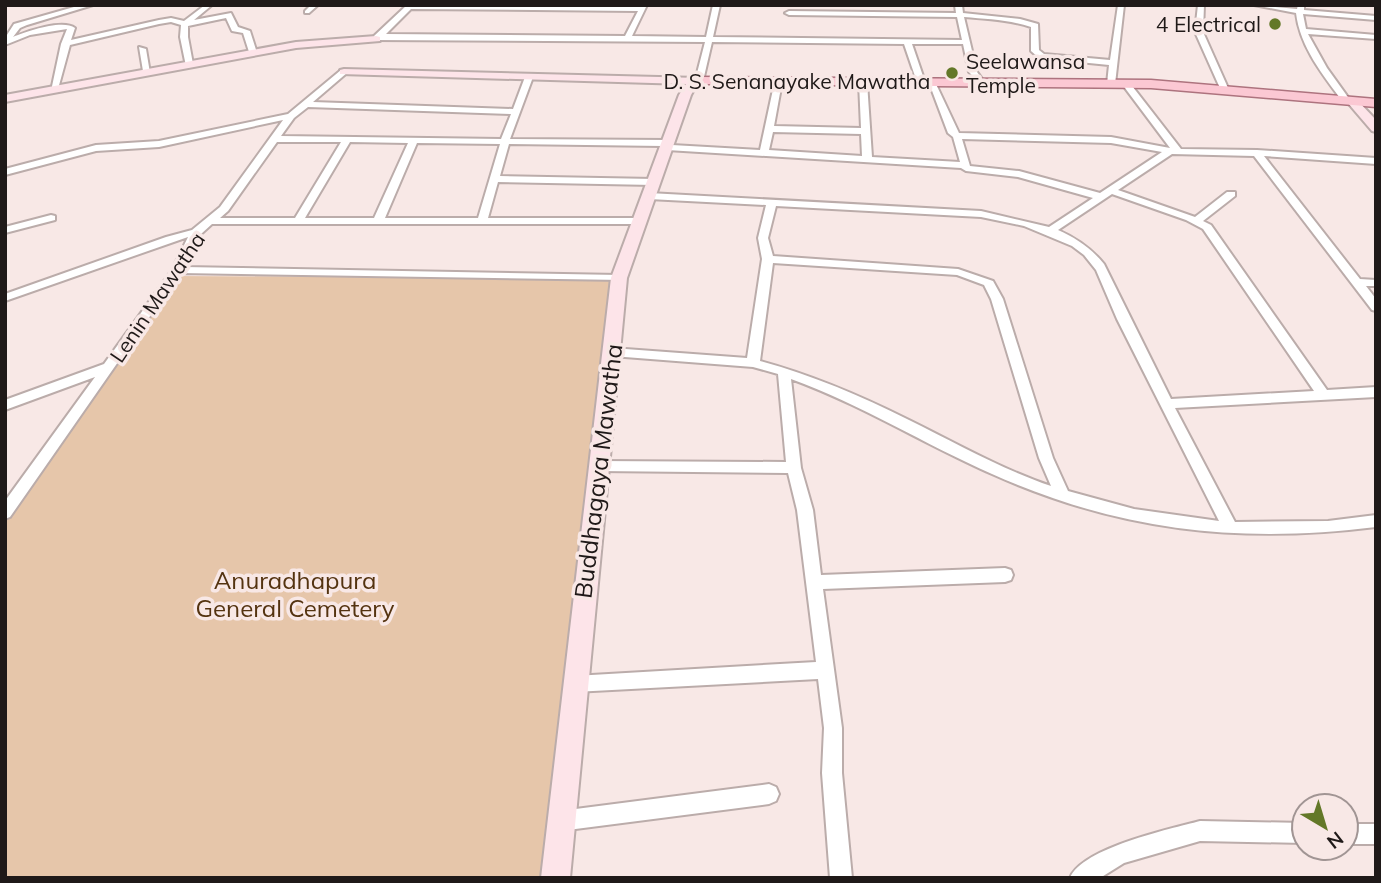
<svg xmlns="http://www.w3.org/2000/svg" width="1381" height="883" font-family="Mulish,sans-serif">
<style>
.green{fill:#e6c6aa}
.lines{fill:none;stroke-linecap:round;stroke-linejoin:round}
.street-casing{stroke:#bbacaa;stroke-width:4}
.secondary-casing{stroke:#bbacaa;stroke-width:4}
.primary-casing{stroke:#ad737e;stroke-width:3}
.street{fill:#fff;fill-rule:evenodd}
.secondary{fill:#fde4e9;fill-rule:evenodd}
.primary{fill:#fbc8d3;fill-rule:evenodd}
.poi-dot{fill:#637828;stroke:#f8e8e6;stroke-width:2.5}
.labels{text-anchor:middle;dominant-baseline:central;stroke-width:7;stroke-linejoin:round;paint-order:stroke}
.far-poi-label{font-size:21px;fill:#1f1918;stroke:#f8e8e6;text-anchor:end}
.far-street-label{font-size:21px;fill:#1f1918;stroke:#f8e8e6}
.street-label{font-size:24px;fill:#1f1918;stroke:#f8e8e6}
.park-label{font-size:24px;fill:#543310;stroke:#f8e8e6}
</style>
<rect width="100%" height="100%" fill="#f8e8e6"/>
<path class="green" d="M 170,276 L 619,278 L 550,878 L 5,878 L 5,509 Z"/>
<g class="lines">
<defs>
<path id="street" d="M 81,5 L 93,5 L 27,25 L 20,28 L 13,37 C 27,31 63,19 75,28 L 71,40 L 159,20 L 171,18 L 184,21 L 205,5 L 212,5 L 194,20 L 231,13 L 238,27 L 250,31 L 257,53 L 250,55 L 243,33 L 232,31 L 226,18 L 188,26 L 188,37 L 193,64 L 186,66 L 180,37 L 181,25 L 171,22 L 159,24 L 70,45 L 58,89 L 51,91 L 61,44 L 67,29 L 30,35 L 5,45 L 5,38 L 14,24 Z
M 311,5 L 318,5 L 309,13 L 305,13 L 305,11 Z
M 407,5 L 647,5 L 632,36 L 706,37 L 713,5 L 720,5 L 713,37 L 962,40 L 957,17 L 789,15 L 785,13 L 789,11 L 956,13 L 955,5 L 962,5 L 963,13 L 1020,19 L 1038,24 L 1039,50 L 1044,54 L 1110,60 L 1118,5 L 1124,5 L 1115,84 L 1111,86 L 1107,84 L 1109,65 L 1039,58 L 1031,51 L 1031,27 C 1010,20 987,19 964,17 L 977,72 L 985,83 L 981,85 L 969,72 L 963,44 L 912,44 L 925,82 L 921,84 L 917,82 L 904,44 L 712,42 L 703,81 L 699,83 L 695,81 L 705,42 L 374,40 L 374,36 ZM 411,9 L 638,11 L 625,36 L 386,34 Z
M 1198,5 L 1204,5 L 1203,32 L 1228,88 L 1227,90 L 1220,88 L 1195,32 Z
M 1254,5 L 1297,9 L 1298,5 L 1304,5 L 1304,10 L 1376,16 L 1376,20 L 1303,14 L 1306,29 L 1376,35 L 1376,39 L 1308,34 L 1327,68 L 1350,100 L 1349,102 L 1343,102 C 1323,75 1300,47 1296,13 Z
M 139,47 L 146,49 L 150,73 L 143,71 Z
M 341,70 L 348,72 L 313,102 L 513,109 L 525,77 L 529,75 L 533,77 L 510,139 L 668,140 L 671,141 L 672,145 L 760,150 L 775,80 L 782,82 L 774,126 L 861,128 L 859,82 L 863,80 L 867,82 L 872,157 L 960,162 L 953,137 L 948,133 L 928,80 L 935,82 L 959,133 L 1111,137 L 1170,148 L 1122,84 L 1126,82 L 1129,82 L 1181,149 L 1257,150 L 1376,158 L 1376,164 L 1264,156 L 1360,279 L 1376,280 L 1376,286 L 1366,286 L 1376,299 L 1376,311 L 1372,310 L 1254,156 L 1172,154 L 1118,190 L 1195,217 L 1227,192 L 1235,192 L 1235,196 L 1203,221 L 1211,225 L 1327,390 L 1376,387 L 1376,397 L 1175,408 L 1235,522 L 1328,521 L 1376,515 L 1376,527 C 1239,544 1119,531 992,474 C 924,444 862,405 791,379 L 801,468 L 813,510 L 821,575 L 1005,568 L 1011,570 L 1013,575 L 1011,580 L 1005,582 L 823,589 L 842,728 L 842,773 L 852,878 L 830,878 L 822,773 L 824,728 L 818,679 L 574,692 L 568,690 L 565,684 L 568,678 L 574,676 L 816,662 L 797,510 L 788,473 L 598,471 L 593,470 L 591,466 L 593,462 L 598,461 L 786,462 L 778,374 L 753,367 L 612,356 L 606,352 L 612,348 L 747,358 L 762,259 L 758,238 L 766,205 L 649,199 L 644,196 L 649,193 L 981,211 L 1049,227 L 1093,198 L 1018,177 L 966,171 L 961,168 L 667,150 L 664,149 L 663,146 L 509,144 L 500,176 L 654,179 L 659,182 L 654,185 L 498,182 L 488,218 L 639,218 L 644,221 L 639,224 L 212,224 L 201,234 L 184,267 L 619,275 L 623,276 L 623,280 L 180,273 L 10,517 L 5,519 L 5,501 L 95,377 L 5,410 L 5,400 L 104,364 L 172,270 L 188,237 L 5,301 L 5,294 L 166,237 L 192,230 L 220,207 L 283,120 L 159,147 L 96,151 L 5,175 L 5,169 L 96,145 L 159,141 L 288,114 ZM 308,107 L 511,114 L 501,139 L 281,136 L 294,118 ZM 773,132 L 861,134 L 862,156 L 769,150 ZM 962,139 L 1111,143 L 1162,152 L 1100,193 L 1019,171 L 970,166 ZM 277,142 L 341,142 L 295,218 L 220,218 L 228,211 ZM 350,142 L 408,143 L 374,218 L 305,218 ZM 417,143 L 500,144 L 478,218 L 385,218 ZM 1112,194 L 1186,220 L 1203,229 L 1314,391 L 1171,399 L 1104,264 C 1091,248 1076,238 1058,230 ZM 776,206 L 981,217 L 1024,226 L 1072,246 L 1084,255 L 1096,270 L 1117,319 L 1219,521 L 1134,509 L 1068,491 L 1053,458 L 1003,299 L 993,281 L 958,269 L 773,256 L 768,238 ZM 773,263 L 957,275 L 984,285 L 991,299 L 1039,458 L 1051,486 C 1001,469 956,443 909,420 C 861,396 812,375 760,361 Z
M 51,215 L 55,216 L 55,220 L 5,233 L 5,227 Z
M 769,784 L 776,787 L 779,794 L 776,801 L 769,804 L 560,831 L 553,828 L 550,821 L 553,814 L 560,811 Z
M 1200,821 L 1304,823 L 1304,843 L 1200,841 L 1124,863 L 1100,878 L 1070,878 C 1082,848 1170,829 1200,821 Z
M 1346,824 L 1376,824 L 1376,844 L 1346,844 Z"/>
<path id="secondary" d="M 376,36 L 380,37 L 380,41 L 296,48 L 5,102 L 5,95 L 296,42 Z
M 344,69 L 699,78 L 705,81 L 696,86 L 691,95 L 627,278 L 570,878 L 541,878 L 611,278 L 679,95 L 686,84 L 340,74 L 340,70 Z
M 1348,99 L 1356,99 L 1376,120 L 1376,132 L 1372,131 L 1348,103 Z"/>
<path id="primary" d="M 699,77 L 1151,80 L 1376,99 L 1376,107 L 1151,88 L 694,84 L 692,81 Z"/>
</defs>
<use href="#street" class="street-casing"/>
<use href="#secondary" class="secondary-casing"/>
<use href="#primary" class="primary-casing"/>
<use href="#street" class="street"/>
<use href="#secondary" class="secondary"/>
<use href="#primary" class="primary"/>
</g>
<g class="poi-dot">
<circle cx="1275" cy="24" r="7"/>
<circle cx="952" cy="73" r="7"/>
</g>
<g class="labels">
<g class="far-poi-label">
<text x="1261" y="24">4 Electrical</text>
<text x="966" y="61" text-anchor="start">Seelawansa<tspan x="966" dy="24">Temple</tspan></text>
</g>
<g class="far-street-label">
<text x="797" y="81">D. S. Senanayake Mawatha</text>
<text transform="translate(157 297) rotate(-56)">Lenin Mawatha</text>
</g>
<g class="street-label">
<text transform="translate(598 471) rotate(-83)">Buddhagaya Mawatha</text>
</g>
<g class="park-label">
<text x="295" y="580">Anuradhapura<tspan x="295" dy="28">General Cemetery</tspan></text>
</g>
</g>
<rect width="1381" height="883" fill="none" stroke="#1f1918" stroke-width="14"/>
<g transform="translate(1325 827) rotate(142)"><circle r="33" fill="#f8e8e6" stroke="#a19594" stroke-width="2"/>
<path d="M0-5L12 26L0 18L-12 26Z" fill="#637828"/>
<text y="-10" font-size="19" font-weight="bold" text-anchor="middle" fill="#1f1918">N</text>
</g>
</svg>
